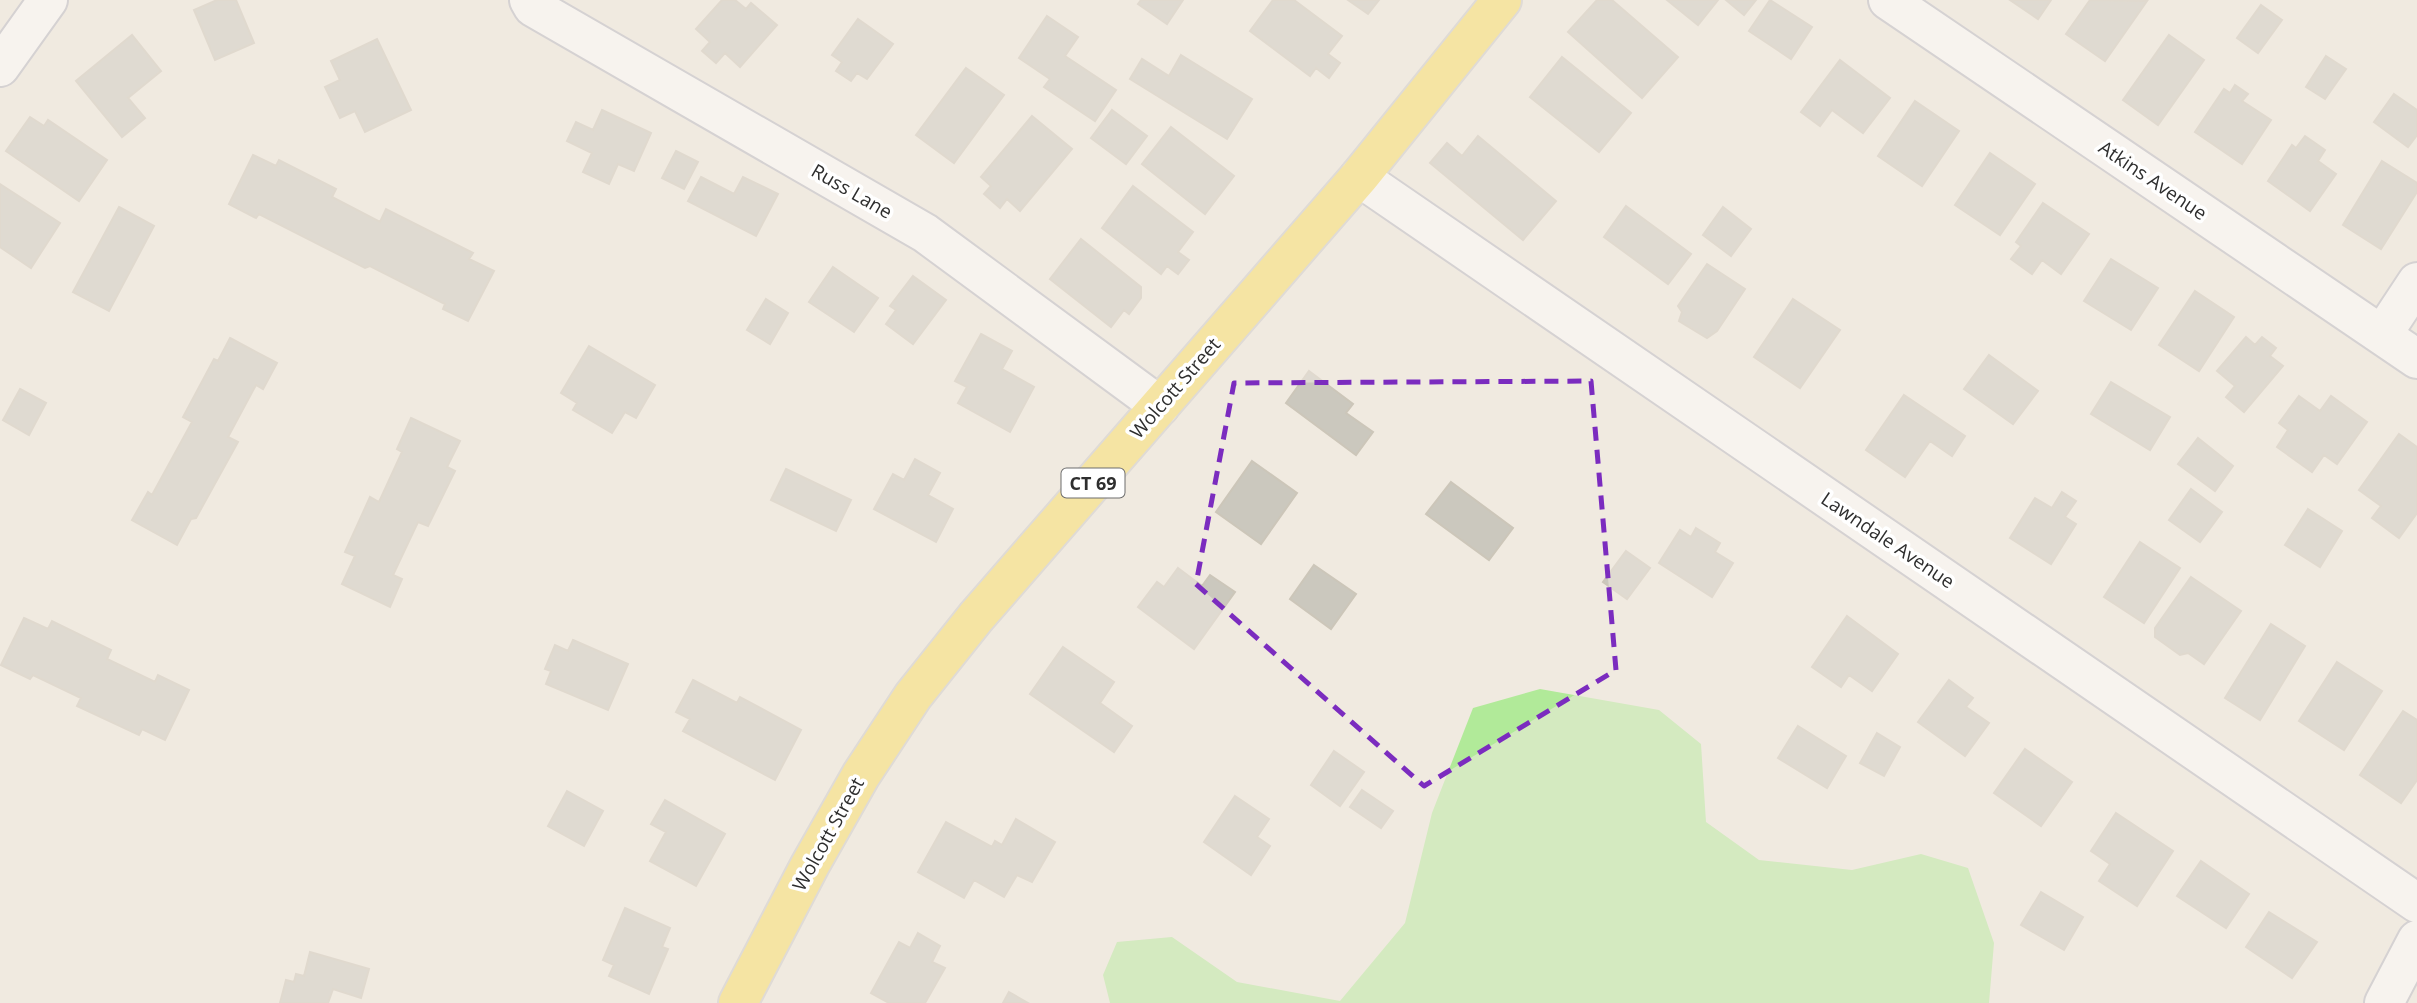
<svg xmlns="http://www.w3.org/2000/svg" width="2417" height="1003" font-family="'Open Sans',sans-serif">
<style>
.green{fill:#b1ea99}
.building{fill:#cbc8be;stroke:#ccc6b9;stroke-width:2}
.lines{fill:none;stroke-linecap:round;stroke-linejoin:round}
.minor-casing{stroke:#b4b5c2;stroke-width:42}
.major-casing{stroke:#c9c9c9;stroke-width:42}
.minor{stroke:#fff;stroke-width:38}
.major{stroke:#fbdd59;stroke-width:38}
.marked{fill:none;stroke:#7b2cbf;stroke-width:5;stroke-dasharray:14 9;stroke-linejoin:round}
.labels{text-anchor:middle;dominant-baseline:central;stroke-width:7;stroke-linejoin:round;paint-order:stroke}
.shield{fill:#fff;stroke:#6d6d6d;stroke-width:2}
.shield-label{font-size:18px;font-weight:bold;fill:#2e2e2e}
.street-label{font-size:19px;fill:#2e2e2e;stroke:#fff}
</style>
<rect width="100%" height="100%" fill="#f0eae0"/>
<path class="green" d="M 1540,689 L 1659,710 L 1701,744 L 1706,822 L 1759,860 L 1852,870 L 1921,854 L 1968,868 L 1994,943 L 1989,1003 L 1110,1003 L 1103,975 L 1117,942 L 1172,937 L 1237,982 L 1340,1001 L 1405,923 L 1432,813 L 1473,708 Z"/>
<path class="building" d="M 217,0 L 236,0 L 254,43 L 215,60 L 194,10 Z
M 722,0 L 735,0 L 746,9 L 751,3 L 777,25 L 740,67 L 725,53 L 716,63 L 702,51 L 710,42 L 696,29 Z
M 1141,0 L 1183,0 L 1167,24 L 1138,4 Z
M 1273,0 L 1294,0 L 1342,36 L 1328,54 L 1340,63 L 1329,78 L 1316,68 L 1310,76 L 1250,31 Z
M 1348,0 L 1379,0 L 1368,14 Z
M 1597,0 L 1612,0 L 1678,57 L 1642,98 L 1568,32 Z
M 1667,0 L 1718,0 L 1698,25 Z
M 1726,0 L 1756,0 L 1744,15 Z
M 1770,0 L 1812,27 L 1791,59 L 1749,31 Z
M 2010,0 L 2051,0 L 2038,19 Z
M 2090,0 L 2147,1 L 2105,61 L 2066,34 Z
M 2261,5 L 2282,20 L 2258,53 L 2237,38 Z
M 1047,16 L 1078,37 L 1065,56 L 1116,90 L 1095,121 L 1044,87 L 1050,79 L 1019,58 Z
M 858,19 L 893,44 L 867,79 L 857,73 L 851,81 L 836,71 L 842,62 L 832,55 Z
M 132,35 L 161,71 L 128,98 L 145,118 L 122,137 L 76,81 Z
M 2169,35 L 2204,60 L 2158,125 L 2123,100 Z
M 377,39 L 411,110 L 365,132 L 355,111 L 340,118 L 325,87 L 340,80 L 331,61 Z
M 1181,55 L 1252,99 L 1227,139 L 1130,79 L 1142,59 L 1169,76 Z
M 2326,56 L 2346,69 L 2325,99 L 2306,87 Z
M 1562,57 L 1631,113 L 1599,152 L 1530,97 Z
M 1840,60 L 1890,98 L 1863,133 L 1832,110 L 1820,126 L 1801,112 Z
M 966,68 L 1004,95 L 954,163 L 916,135 Z
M 2235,85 L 2248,94 L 2242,101 L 2271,120 L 2242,164 L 2195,132 L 2224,89 L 2230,93 Z
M 2394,94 L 2417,110 L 2417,135 L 2408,147 L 2374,122 Z
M 1915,101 L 1959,131 L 1922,186 L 1878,156 Z
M 602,110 L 651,133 L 634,171 L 618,164 L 609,184 L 583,172 L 592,153 L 567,141 L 576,122 L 593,130 Z
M 1112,110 L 1147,136 L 1126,164 L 1091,138 Z
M 1032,116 L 1072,149 L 1020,211 L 1007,199 L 1000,208 L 984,194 L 991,186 L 981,177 Z
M 30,117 L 44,126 L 48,120 L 107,160 L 79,201 L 6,151 Z
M 1171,127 L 1234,176 L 1205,214 L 1142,164 Z
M 1478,136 L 1556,201 L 1523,240 L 1430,163 L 1447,143 L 1462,156 Z
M 2305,136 L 2325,150 L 2318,161 L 2336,174 L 2310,211 L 2268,181 L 2292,145 L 2296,148 Z
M 676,151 L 698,162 L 684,189 L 662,178 Z
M 1990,153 L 2035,184 L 2000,235 L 1955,205 Z
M 253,155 L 276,166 L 279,160 L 336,189 L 332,197 L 380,222 L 386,209 L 473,253 L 469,259 L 494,271 L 468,321 L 443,309 L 445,304 L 370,266 L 365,268 L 259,214 L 256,218 L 229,204 Z
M 2382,161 L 2417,183 L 2417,192 L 2381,249 L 2343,225 Z
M 701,177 L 734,194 L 743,177 L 778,194 L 756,236 L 688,201 Z
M 0,184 L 60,223 L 31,268 L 0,247 Z
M 1133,186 L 1193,232 L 1178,252 L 1189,260 L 1178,274 L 1167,266 L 1161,274 L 1102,228 Z
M 2043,203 L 2089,234 L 2061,274 L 2042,260 L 2032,274 L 2011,259 L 2021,246 L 2016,242 Z
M 1626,206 L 1691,254 L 1668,284 L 1604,237 Z
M 119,207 L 154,226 L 109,311 L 73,292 Z
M 1723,207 L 1751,229 L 1731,256 L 1703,235 Z
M 1081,239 L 1141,287 L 1141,298 L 1129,314 L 1124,310 L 1111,327 L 1050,279 Z
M 2111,259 L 2158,288 L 2131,330 L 2084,301 Z
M 1707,264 L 1745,289 L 1717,331 L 1707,338 L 1679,321 L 1682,312 L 1678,306 Z
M 833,267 L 878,298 L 854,332 L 809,302 Z
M 913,276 L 946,300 L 913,344 L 886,324 L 896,310 L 890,306 Z
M 2195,291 L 2234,317 L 2199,371 L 2159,345 Z
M 766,299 L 788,313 L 770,344 L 747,330 Z
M 1793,299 L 1840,330 L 1800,388 L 1754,357 Z
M 981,334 L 1012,351 L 1002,369 L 1034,387 L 1010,432 L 958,403 L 967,387 L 955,381 Z
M 2246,337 L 2255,345 L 2262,337 L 2276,348 L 2270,356 L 2283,366 L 2244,412 L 2226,397 L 2235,386 L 2217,371 Z
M 230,338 L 277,363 L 263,389 L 256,385 L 228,437 L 238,442 L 196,518 L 191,519 L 177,545 L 132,520 L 148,492 L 152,495 L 192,422 L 183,417 L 214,359 L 218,361 Z
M 589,346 L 655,385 L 636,418 L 625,412 L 612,433 L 573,410 L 577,403 L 561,393 Z
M 1989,355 L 2038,391 L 2013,424 L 1964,389 Z
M 1309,371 L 1353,404 L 1346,413 L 1373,432 L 1356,455 L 1286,403 Z
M 2111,382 L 2170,417 L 2150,450 L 2091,414 Z
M 20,389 L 46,403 L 29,435 L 3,420 Z
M 1904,395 L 1965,436 L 1952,456 L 1930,441 L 1905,477 L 1866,450 Z
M 2299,396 L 2320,411 L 2331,396 L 2367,422 L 2337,464 L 2324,455 L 2312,472 L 2277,447 L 2288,430 L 2279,423 Z
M 411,418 L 460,441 L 447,467 L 455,471 L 428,526 L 418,522 L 393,575 L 402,579 L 390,607 L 342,584 L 355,556 L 345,552 L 370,497 L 379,502 L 402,452 L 397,449 Z
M 2399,434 L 2417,447 L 2417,513 L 2399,538 L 2372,518 L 2381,506 L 2359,490 Z
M 2198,438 L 2233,466 L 2215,491 L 2178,464 Z
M 915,459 L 940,473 L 928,495 L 953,509 L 936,542 L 874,509 L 893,474 L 904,480 Z
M 1252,461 L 1297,493 L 1261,544 L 1216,512 Z
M 786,469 L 851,500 L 836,531 L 771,500 Z
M 1451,482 L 1513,528 L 1489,560 L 1426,514 Z
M 2191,489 L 2222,512 L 2200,542 L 2169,520 Z
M 2062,492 L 2076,501 L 2065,517 L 2076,524 L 2051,564 L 2010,538 L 2035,498 L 2052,508 Z
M 2308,509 L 2342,531 L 2320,567 L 2285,545 Z
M 1696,528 L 1720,543 L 1715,552 L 1733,563 L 1712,597 L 1659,563 L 1680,530 L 1691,537 Z
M 2140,542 L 2180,568 L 2144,623 L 2104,597 Z
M 1626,551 L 1650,568 L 1627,599 L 1603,582 Z
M 1314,565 L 1356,594 L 1331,629 L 1290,599 Z
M 1178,568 L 1202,586 L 1210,575 L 1235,592 L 1194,649 L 1138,607 L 1157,582 L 1164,587 Z
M 2191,577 L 2241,611 L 2204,664 L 2188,653 L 2180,655 L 2155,637 L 2155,628 Z
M 1847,616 L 1898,654 L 1872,691 L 1849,675 L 1841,687 L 1812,667 Z
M 24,618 L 48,629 L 52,621 L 111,650 L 107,659 L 155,682 L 158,675 L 189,690 L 165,740 L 142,729 L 139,735 L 77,706 L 81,698 L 33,675 L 30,679 L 1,665 Z
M 2271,624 L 2305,646 L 2260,720 L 2225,698 Z
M 573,640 L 628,664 L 608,710 L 546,684 L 551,671 L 545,669 L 555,645 L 568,651 Z
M 1063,647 L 1114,682 L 1100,703 L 1132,726 L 1114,752 L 1030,694 Z
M 2337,662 L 2382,691 L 2344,750 L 2299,721 Z
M 693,680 L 737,703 L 740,697 L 801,730 L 775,780 L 683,731 L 690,719 L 676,712 Z
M 1949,680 L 1973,698 L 1966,707 L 1989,723 L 1965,756 L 1918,722 Z
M 2403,711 L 2417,720 L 2417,780 L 2401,803 L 2360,775 Z
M 1798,726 L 1846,756 L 1827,788 L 1778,758 Z
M 1877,733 L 1900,747 L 1884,776 L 1860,763 Z
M 2025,749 L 2072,782 L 2041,826 L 1994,793 Z
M 1334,751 L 1364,772 L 1340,806 L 1311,785 Z
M 1362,790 L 1393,811 L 1381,828 L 1350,807 Z
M 567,791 L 603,811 L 584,846 L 548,826 Z
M 1235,796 L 1269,819 L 1257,837 L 1270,846 L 1251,875 L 1204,842 Z
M 665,800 L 725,834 L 696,886 L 650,861 L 666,832 L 651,824 Z
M 2116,813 L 2173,851 L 2137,906 L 2099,881 L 2110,864 L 2091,851 Z
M 1016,819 L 1055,842 L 1032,882 L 1017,875 L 1004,897 L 974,880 L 964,898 L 918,872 L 946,822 L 992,847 L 995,841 L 1002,845 Z
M 2201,861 L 2249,894 L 2226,928 L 2177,896 Z
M 2041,892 L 2083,917 L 2064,950 L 2021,925 Z
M 625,908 L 670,928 L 662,947 L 668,949 L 649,994 L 609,976 L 614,965 L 603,960 Z
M 2269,912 L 2317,942 L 2292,978 L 2246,947 Z
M 918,933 L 940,946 L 932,962 L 945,968 L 925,1003 L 889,1003 L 871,993 L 899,942 L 910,948 Z
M 310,952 L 369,969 L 361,998 L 333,989 L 328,1003 L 280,1003 L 286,980 L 294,982 L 296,974 L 304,976 Z
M 1009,992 L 1028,1003 L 1003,1003 Z"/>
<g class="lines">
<defs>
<path id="minor" d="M 529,0 L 533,7 L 925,233 L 1160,406
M 1888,0 L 2417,359
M 0,67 L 48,0
M 1359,177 L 2417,903
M 2382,335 L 2417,282
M 2384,1003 L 2417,940"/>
<path id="major" d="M 738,1003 L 810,865 L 861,775 L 913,696 L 976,617 L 1359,177 L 1502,0"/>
</defs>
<use href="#minor" class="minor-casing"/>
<use href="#major" class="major-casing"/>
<use href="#minor" class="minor"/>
<use href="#major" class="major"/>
</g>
<path d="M0 0H2417V1003H0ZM 1591,381 L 1616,670 L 1424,786 L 1196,584 L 1234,383 Z" fill="#f0eae0" fill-opacity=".55" fill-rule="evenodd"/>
<path class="marked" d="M 1591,381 L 1616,670 L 1424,786 L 1196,584 L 1234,383 Z"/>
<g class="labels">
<rect class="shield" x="1061.5" y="468.5" width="63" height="29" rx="5"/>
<g class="shield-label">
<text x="1093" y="483">CT 69</text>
</g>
<g class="street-label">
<text transform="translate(2153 180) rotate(34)">Atkins Avenue</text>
<text transform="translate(852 191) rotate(30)">Russ Lane</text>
<text transform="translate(1175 388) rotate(-49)">Wolcott Street</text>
<text transform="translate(1888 540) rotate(34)">Lawndale Avenue</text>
<text transform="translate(828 834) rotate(-61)">Wolcott Street</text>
</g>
</g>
</svg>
